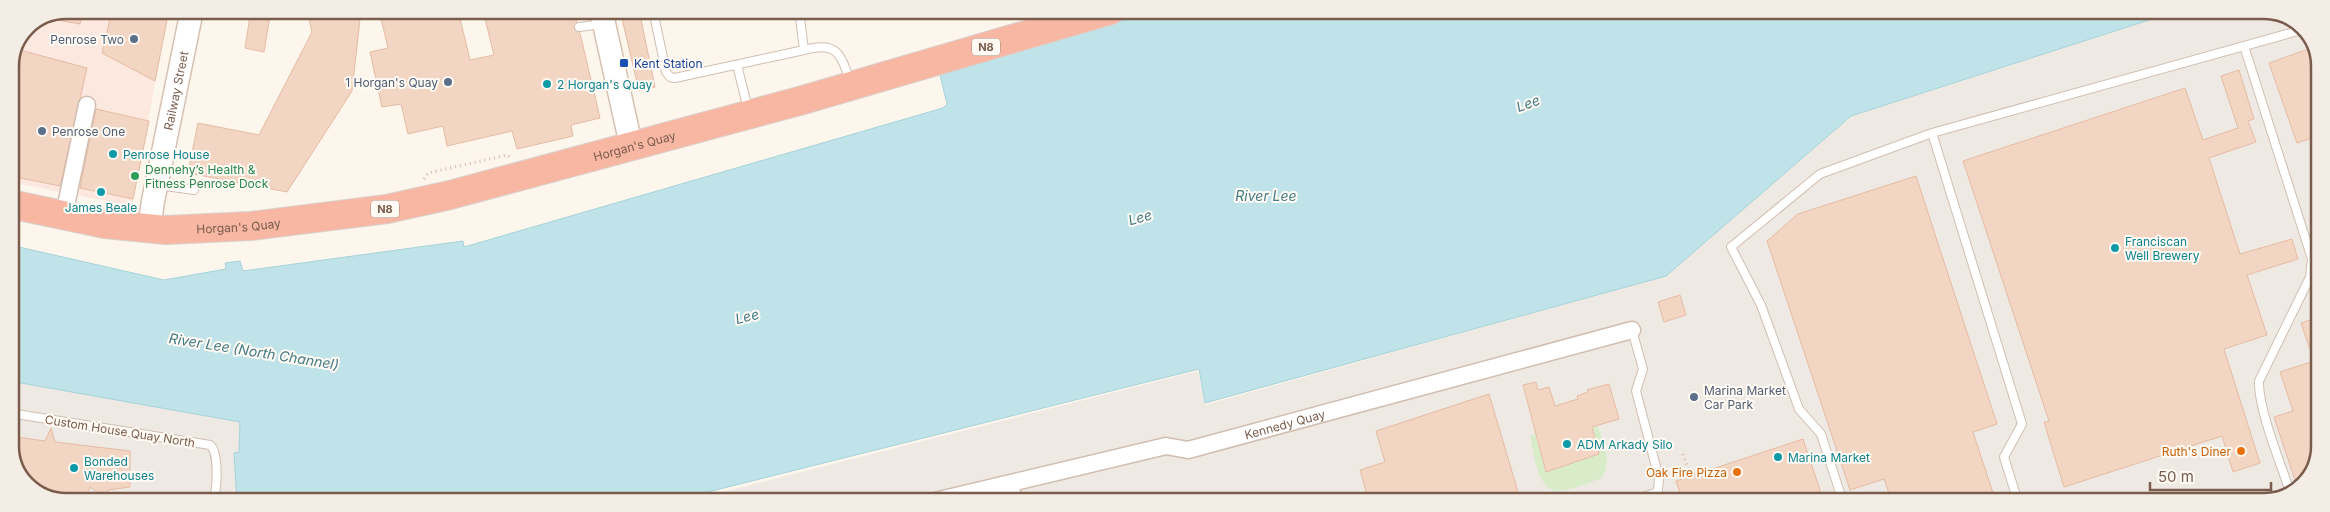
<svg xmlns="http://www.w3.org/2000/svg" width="2330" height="512" font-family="Inter,sans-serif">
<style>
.commercial{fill:#fde8e0}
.industrial{fill:#efe9e4}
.green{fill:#d8ecc9}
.water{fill:#bfe3e8;stroke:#a5d3da}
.building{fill:#f3d5c3;stroke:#e6bba3}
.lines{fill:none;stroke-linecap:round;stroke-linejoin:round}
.lane-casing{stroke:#d1beb0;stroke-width:10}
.street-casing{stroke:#d1beb0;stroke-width:19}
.secondary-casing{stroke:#d6c0b0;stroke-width:25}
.highway-casing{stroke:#dad1cd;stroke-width:30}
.path{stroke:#d9b8a5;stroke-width:3;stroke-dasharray:1 4;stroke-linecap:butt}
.lane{stroke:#fff;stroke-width:8}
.street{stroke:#fff;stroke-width:16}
.secondary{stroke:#fff;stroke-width:22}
.highway{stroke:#f7b7a3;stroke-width:28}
.service-dot{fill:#5c6f8a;stroke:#fffaf3;stroke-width:2}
.transit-dot{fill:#1a4fb4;stroke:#fffaf3;stroke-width:2}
.culture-dot{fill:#0f9aa8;stroke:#fffaf3;stroke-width:2}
.leisure-dot{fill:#2e9e5b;stroke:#fffaf3;stroke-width:2}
.food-dot{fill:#e8710a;stroke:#fffaf3;stroke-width:2}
.labels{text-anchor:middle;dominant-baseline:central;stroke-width:4;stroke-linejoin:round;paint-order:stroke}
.shield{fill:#fffaf3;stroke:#a28b7f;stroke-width:1}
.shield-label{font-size:11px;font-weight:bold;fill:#7a5c4d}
.service-label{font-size:12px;fill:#4e5e75;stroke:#fffaf3;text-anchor:end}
.transit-label{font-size:12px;fill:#164399;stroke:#fffaf3;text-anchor:start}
.culture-label{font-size:12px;fill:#0d838f;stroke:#fffaf3;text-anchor:start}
.street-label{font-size:12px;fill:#7a5c4d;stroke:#fffaf3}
.leisure-label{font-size:12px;fill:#27864d;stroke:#fffaf3;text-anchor:start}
.food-label{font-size:12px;fill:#c56008;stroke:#fffaf3;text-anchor:end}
.water-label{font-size:14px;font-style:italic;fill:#437c86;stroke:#fffaf3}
.rim{fill:none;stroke:#7a5c4d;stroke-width:2.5}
</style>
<rect width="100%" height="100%" fill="#fdf6ec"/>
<path class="commercial" d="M 66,10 L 169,10 L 132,206 L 10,182 L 10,66 L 27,26 Z"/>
<path class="industrial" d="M 2177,11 L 2274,11 L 2304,27 L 2320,59 L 2319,456 L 2301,488 L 2264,502 L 1838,502 L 1826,467 L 1837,502 L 687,501 L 1198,371 L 1205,405 L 1665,276 L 1851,116 Z
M 10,381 L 240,422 L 239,453 L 234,453 L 237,501 L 56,501 L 24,483 L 10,453 Z"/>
<path class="green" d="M 1597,425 C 1604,443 1612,461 1602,478 C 1591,482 1567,492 1557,491 C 1536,489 1534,452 1530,436 L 1535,434 L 1546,472 L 1599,454 L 1591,427 Z"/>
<path class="water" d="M 1156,11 L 2177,11 L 1851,116 L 1666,276 L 1205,403 L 1199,369 L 672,501 L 237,501 L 234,453 L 239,452 L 240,422 L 10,381 L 10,245 L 164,280 L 226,269 L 225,263 L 240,261 L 243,271 L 463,241 L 464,247 L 943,108 L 947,104 L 940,75 Z"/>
<path class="building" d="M 66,10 L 83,10 L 80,24 L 47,18 Z
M 112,10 L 169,10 L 155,81 L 102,53 Z
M 251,10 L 271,10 L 264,52 L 245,48 Z
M 307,10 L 361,10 L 352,91 L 287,192 L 188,173 L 198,123 L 259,135 L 312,32 Z
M 379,10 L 458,10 L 470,60 L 494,55 L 483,10 L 574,10 L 577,22 L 574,28 L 580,33 L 600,118 L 571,125 L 573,136 L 517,149 L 512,131 L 447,146 L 443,126 L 408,134 L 401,104 L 382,107 L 370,52 L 388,48 Z
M 620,10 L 639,10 L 655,87 L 639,91 Z
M 2314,47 L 2320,59 L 2319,136 L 2297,143 L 2269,63 Z
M 20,50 L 87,68 L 60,186 L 10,176 L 10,87 L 13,75 L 19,71 L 20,65 L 18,59 Z
M 2239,70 L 2254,119 L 2248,121 L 2256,142 L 2209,158 L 2240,254 L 2292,239 L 2298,259 L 2247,275 L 2267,335 L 2224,349 L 2260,463 L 2233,472 L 2222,436 L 2064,487 L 2044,422 L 2049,421 L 1963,161 L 2185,88 L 2203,140 L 2238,128 L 2221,76 Z
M 96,109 L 149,121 L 133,199 L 80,188 Z
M 1916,176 L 1997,424 L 1973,432 L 1996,502 L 1892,502 L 1884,479 L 1850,490 L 1767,241 L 1798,214 Z
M 1680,295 L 1686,315 L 1664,322 L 1658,302 Z
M 2319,317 L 2319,456 L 2298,489 L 2274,417 L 2293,411 L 2280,372 L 2314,361 L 2301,323 Z
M 1536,382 L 1538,390 L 1549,387 L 1555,406 L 1578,399 L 1577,396 L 1588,392 L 1587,390 L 1609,384 L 1619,419 L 1592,427 L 1599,454 L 1546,472 L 1523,385 Z
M 1489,394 L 1521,502 L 1369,502 L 1360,470 L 1385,462 L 1376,431 Z
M 51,428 L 55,442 L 130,451 L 130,487 L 108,490 L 104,497 L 90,487 L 84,500 L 56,501 L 24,483 L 10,453 L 10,436 L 45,441 Z
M 1803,439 L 1824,502 L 1683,502 L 1676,481 Z"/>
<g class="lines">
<defs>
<path id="lane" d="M 653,10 L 666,72 L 670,77 L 675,78 L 804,50 L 799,10
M 579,27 L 602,24
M 2244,46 L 2312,259 L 2310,277 L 2259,381 C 2258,409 2281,464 2290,492
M 804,50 C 836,41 841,53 850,82
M 737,65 L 748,109
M 158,185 L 194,190
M 10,413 L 210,445 C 219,452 218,492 212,501
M 1628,502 L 1655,493 L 1658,490 L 1659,478 L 1636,391 L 1643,369 L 1632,330
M 1843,502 L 1821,434 L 1799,409 L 1761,305 L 1731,247 L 1820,174 L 1932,133
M 2018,502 L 2004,457 L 2022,424 L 1932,133 L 2305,29"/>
<g id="street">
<path d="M 10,66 L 10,65"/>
<path d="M 64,215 L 87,105"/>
<path d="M 1010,484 L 1014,501"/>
<path id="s1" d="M 935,501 L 1166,446 L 1188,450 L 1632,330"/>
</g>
<g id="secondary">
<path d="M 601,10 L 631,145"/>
<path id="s2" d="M 149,230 L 153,201 L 192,10"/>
</g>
<g id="highway">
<path id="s3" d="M 10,204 L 105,224 L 166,230 L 251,226 L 387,209 L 450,195 L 803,100 L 1111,10"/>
</g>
</defs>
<use href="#lane" class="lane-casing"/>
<use href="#street" class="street-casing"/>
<use href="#secondary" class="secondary-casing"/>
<use href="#highway" class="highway-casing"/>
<path class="path" d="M 424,179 L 428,173 L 507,155 L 510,157
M 1683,454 L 1690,475"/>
<use href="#lane" class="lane"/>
<use href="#street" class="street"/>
<use href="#secondary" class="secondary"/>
<use href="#highway" class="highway"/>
</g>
<g class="service-dot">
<circle cx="134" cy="39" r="5"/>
<circle cx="448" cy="82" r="5"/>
<circle cx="42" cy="131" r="5"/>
<circle cx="1694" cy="397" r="5"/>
</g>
<rect class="transit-dot" x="619" y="58" width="10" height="10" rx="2.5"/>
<g class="culture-dot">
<circle cx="547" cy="84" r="5"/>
<circle cx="113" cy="154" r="5"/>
<circle cx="101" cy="192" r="5"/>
<circle cx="2115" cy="248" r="5"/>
<circle cx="1567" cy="444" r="5"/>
<circle cx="1778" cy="457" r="5"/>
<circle cx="74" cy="468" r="5"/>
</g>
<circle class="leisure-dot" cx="135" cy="176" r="5"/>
<g class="food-dot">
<circle cx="2241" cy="451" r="5"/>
<circle cx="1737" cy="472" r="5"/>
</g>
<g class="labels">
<g class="shield">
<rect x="972" y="38.5" width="28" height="17" rx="4"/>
<rect x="371" y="200.5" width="28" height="17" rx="4"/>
</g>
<g class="shield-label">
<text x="986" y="47">N8</text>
<text x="385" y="209">N8</text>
</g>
<g class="service-label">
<text x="124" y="39">Penrose Two</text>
<text x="438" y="82">1 Horgan's Quay</text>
<text x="52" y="131" text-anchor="start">Penrose One</text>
<text x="1704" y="390" text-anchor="start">Marina Market<tspan x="1704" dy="14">Car Park</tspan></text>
</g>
<g class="transit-label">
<text x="634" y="63">Kent Station</text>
</g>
<g class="culture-label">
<text x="557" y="84">2 Horgan's Quay</text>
<text x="123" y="154">Penrose House</text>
<text x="101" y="207" text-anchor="middle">James Beale</text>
<text x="2125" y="241">Franciscan<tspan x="2125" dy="14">Well Brewery</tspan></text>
<text x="1577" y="444">ADM Arkady Silo</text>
<text x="1788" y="457">Marina Market</text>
<text x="84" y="461">Bonded<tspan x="84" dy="14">Warehouses</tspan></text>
</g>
<g class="street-label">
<text stroke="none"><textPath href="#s2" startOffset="142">Railway Street</textPath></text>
<text stroke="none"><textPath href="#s3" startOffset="636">Horgan's Quay</textPath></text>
<text stroke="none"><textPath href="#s3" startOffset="231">Horgan's Quay</textPath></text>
<text stroke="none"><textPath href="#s1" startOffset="360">Kennedy Quay</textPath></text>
<text transform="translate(120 431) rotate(9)">Custom House Quay North</text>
</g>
<g class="leisure-label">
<text x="145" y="169">Dennehy’s Health &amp;<tspan x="145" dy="14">Fitness Penrose Dock</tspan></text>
</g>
<g class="food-label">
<text x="2231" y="451">Ruth's Diner</text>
<text x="1727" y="472">Oak Fire Pizza</text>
</g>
<g class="water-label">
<text transform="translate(1528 103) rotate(-20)">Lee</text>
<text x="1266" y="195">River Lee</text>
<text transform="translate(1140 217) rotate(-16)">Lee</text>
<text transform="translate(747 316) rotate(-14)">Lee</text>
<text transform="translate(254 351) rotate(9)">River Lee (North Channel)</text>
</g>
</g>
<path d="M0 0H2330V512H0ZM66 19H2264A47 47 0 0 1 2311 66V446A47 47 0 0 1 2264 493H66A47 47 0 0 1 19 446V66A47 47 0 0 1 66 19Z" fill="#f4ede6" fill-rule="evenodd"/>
<path class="rim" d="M66 19H2264A47 47 0 0 1 2311 66V446A47 47 0 0 1 2264 493H66A47 47 0 0 1 19 446V66A47 47 0 0 1 66 19Z"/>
<path d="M2150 482v8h121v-8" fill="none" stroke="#7a5c4d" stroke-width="2.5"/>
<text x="2158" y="482" font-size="15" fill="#7a5c4d" stroke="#fffaf3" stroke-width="4" paint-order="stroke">50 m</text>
</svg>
